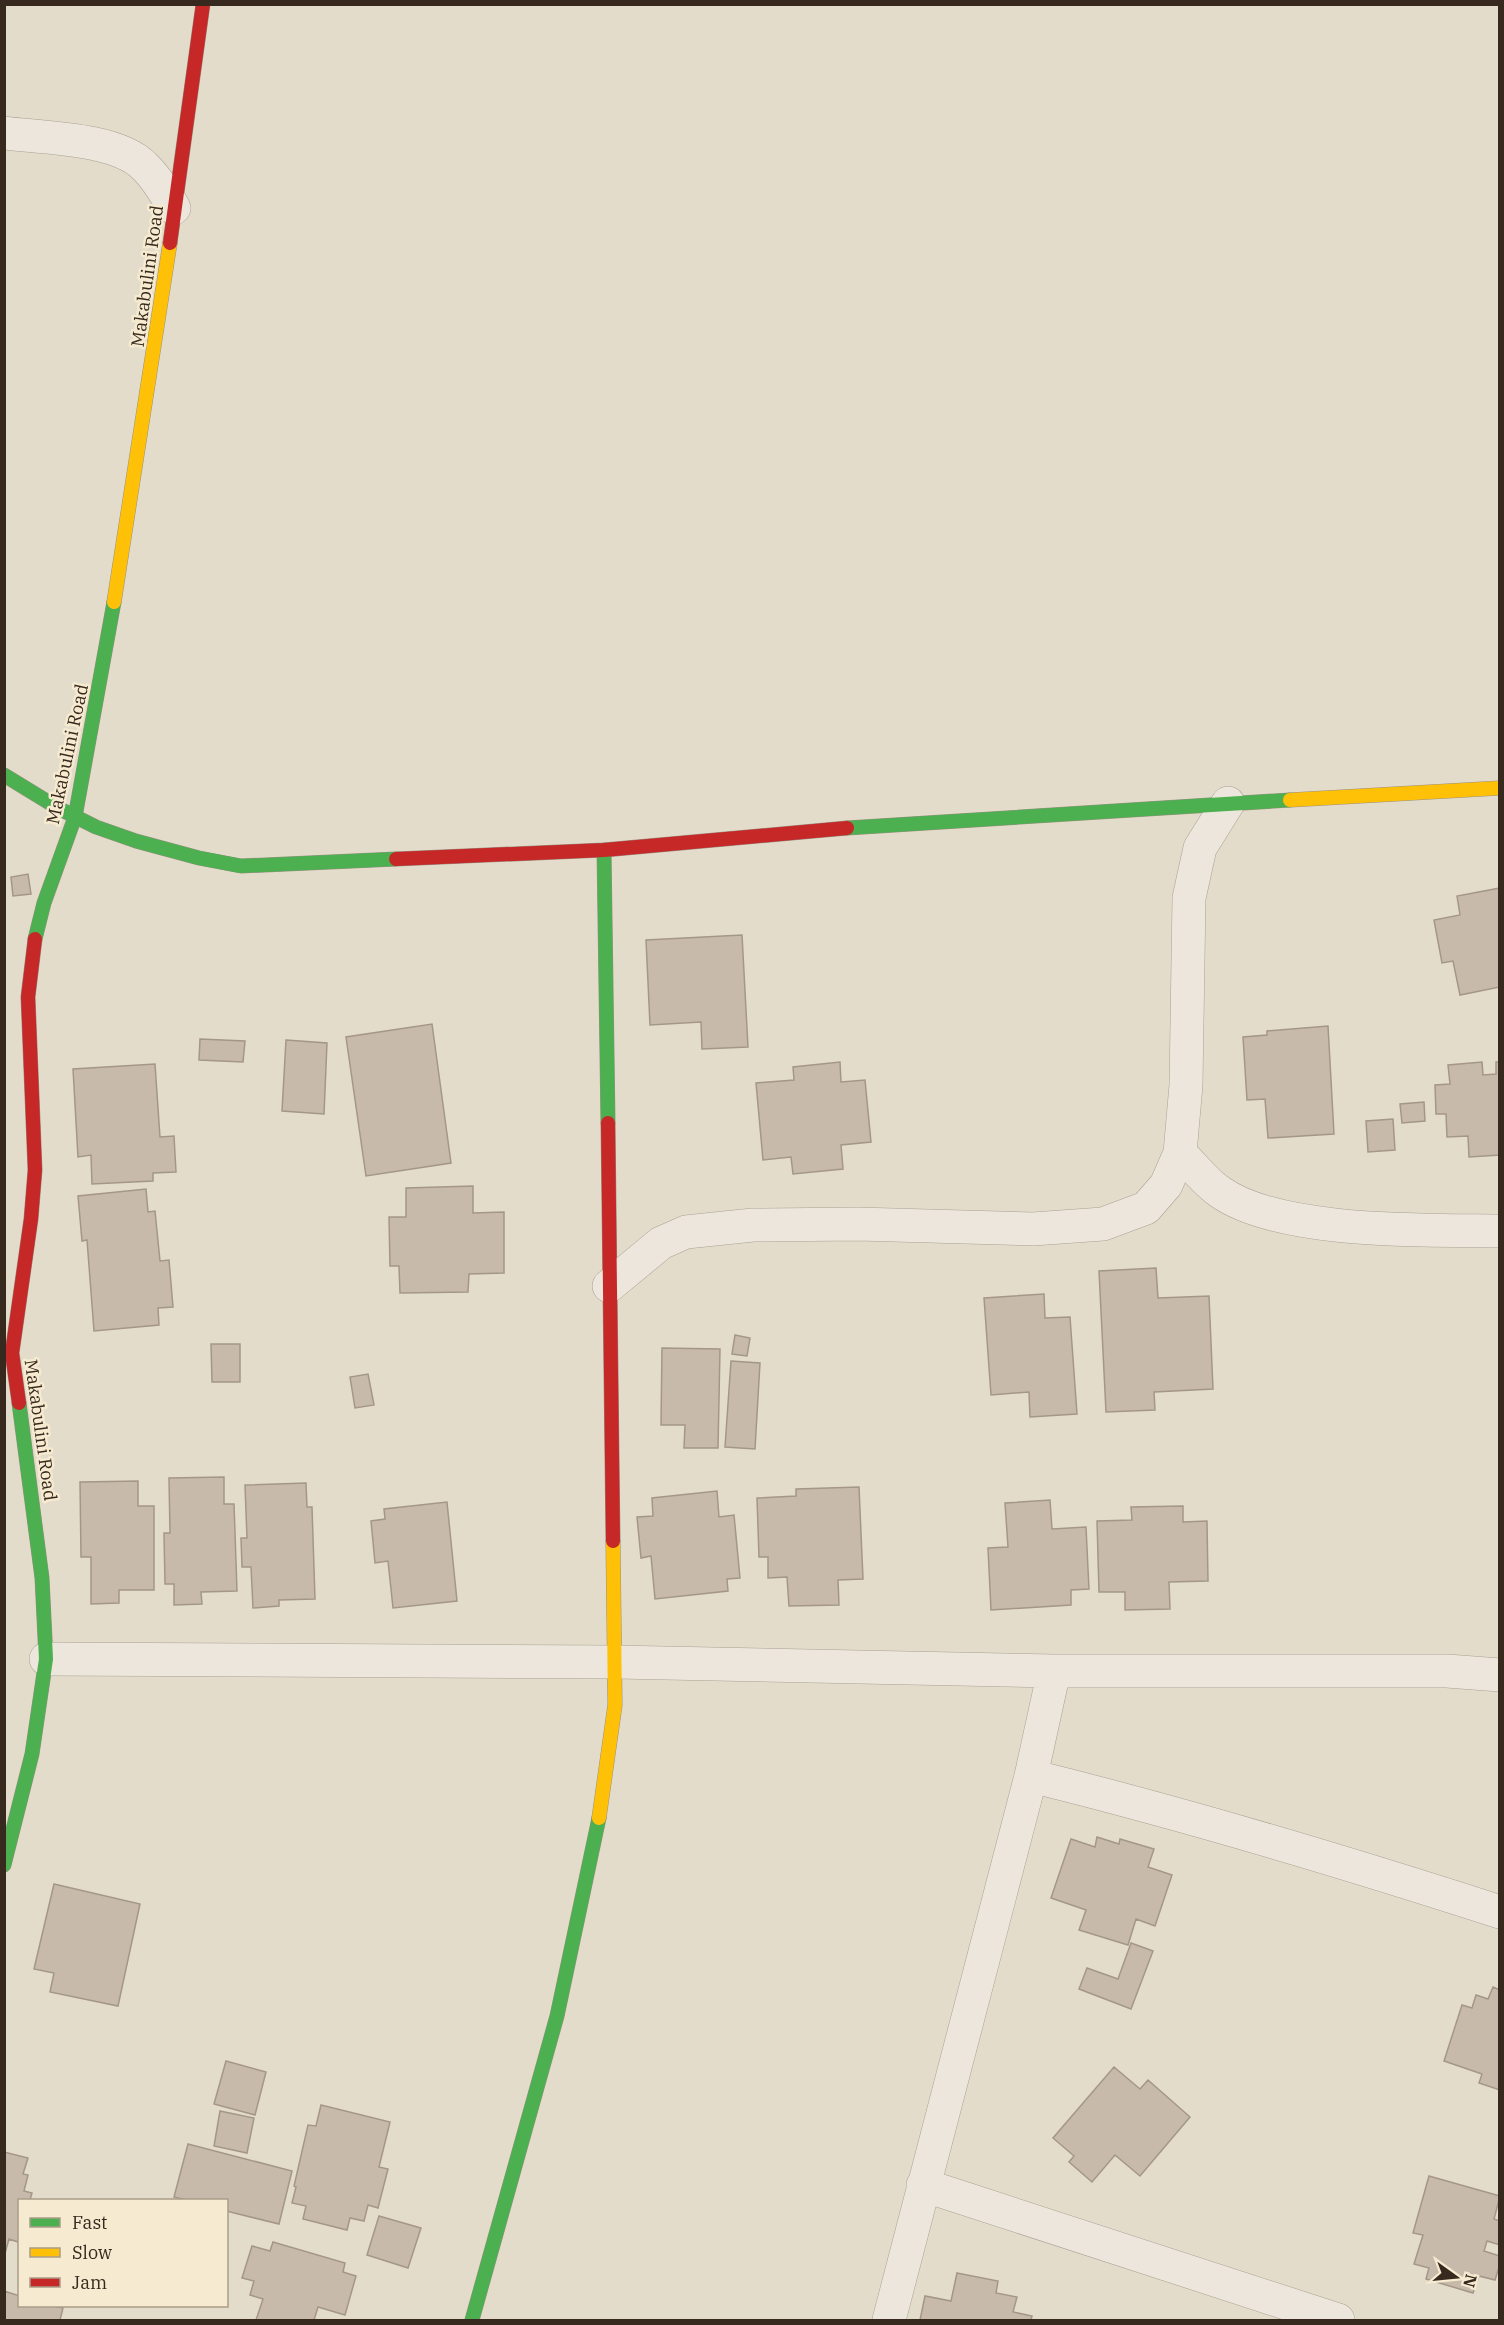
<svg xmlns="http://www.w3.org/2000/svg" width="1504" height="2325" font-family="'IBM Plex Serif',serif">
<style>
.building{fill:#c7baab;stroke:#a4978a;stroke-width:1.5}
.lines{fill:none;stroke-linecap:round;stroke-linejoin:round}
.street-casing{stroke:#a9a194;stroke-width:34}
.fast-casing{stroke:#999084;stroke-width:15}
.slow-casing{stroke:#999084;stroke-width:15}
.jam-casing{stroke:#999084;stroke-width:15}
.street{stroke:#ece6dc;stroke-width:33}
.fast{stroke:#4caf50;stroke-width:14}
.slow{stroke:#ffc107;stroke-width:14}
.jam{stroke:#c62828;stroke-width:14}
.labels{text-anchor:middle;dominant-baseline:central;stroke-width:5;stroke-linejoin:round;paint-order:stroke}
.street-label{font-size:18px;fill:#37291d;stroke:#f6ead0}
</style>
<rect width="100%" height="100%" fill="#e4dcca"/>
<path class="building" d="M 28,874 L 31,894 L 13,896 L 11,877 Z
M 1500,888 L 1500,987 L 1460,995 L 1453,961 L 1442,963 L 1434,920 L 1460,915 L 1457,896 Z
M 742,935 L 748,1047 L 702,1049 L 701,1022 L 650,1025 L 646,940 Z
M 432,1024 L 451,1163 L 366,1176 L 346,1037 Z
M 1328,1026 L 1334,1134 L 1268,1138 L 1265,1099 L 1247,1100 L 1243,1037 L 1267,1035 L 1267,1031 Z
M 200,1039 L 245,1041 L 243,1062 L 199,1060 Z
M 286,1040 L 327,1043 L 324,1114 L 282,1111 Z
M 840,1062 L 841,1082 L 865,1080 L 871,1142 L 841,1145 L 843,1169 L 793,1174 L 791,1157 L 763,1160 L 756,1083 L 794,1080 L 793,1067 Z
M 1482,1062 L 1483,1075 L 1496,1074 L 1496,1062 L 1500,1062 L 1500,1155 L 1469,1157 L 1468,1136 L 1447,1137 L 1446,1114 L 1436,1114 L 1435,1085 L 1450,1084 L 1448,1065 Z
M 155,1064 L 160,1137 L 174,1136 L 176,1172 L 153,1173 L 153,1181 L 92,1184 L 91,1155 L 78,1157 L 73,1069 Z
M 1424,1102 L 1425,1121 L 1402,1123 L 1400,1104 Z
M 1393,1119 L 1395,1150 L 1368,1152 L 1366,1121 Z
M 473,1186 L 473,1213 L 504,1212 L 504,1273 L 469,1274 L 468,1292 L 400,1293 L 399,1266 L 390,1266 L 389,1217 L 406,1217 L 406,1188 Z
M 146,1189 L 148,1212 L 155,1211 L 160,1261 L 169,1260 L 173,1307 L 158,1308 L 159,1325 L 94,1331 L 87,1240 L 82,1241 L 78,1196 Z
M 1156,1268 L 1158,1298 L 1209,1296 L 1213,1389 L 1154,1392 L 1155,1410 L 1106,1412 L 1099,1271 Z
M 1044,1294 L 1045,1318 L 1070,1317 L 1077,1414 L 1030,1417 L 1029,1392 L 991,1395 L 984,1298 Z
M 735,1335 L 750,1338 L 747,1356 L 732,1354 Z
M 211,1344 L 240,1344 L 240,1382 L 212,1382 Z
M 662,1348 L 720,1349 L 718,1448 L 684,1448 L 685,1425 L 661,1425 Z
M 731,1361 L 760,1363 L 755,1449 L 725,1447 Z
M 368,1374 L 374,1405 L 355,1408 L 350,1377 Z
M 224,1477 L 224,1504 L 234,1504 L 237,1591 L 201,1592 L 202,1604 L 174,1605 L 174,1584 L 165,1584 L 164,1533 L 170,1533 L 169,1478 Z
M 138,1481 L 138,1506 L 154,1506 L 154,1590 L 119,1590 L 119,1603 L 91,1604 L 91,1557 L 81,1557 L 80,1482 Z
M 306,1483 L 307,1507 L 312,1507 L 315,1599 L 279,1600 L 279,1606 L 253,1608 L 251,1567 L 242,1567 L 241,1538 L 247,1538 L 245,1485 Z
M 859,1487 L 863,1579 L 838,1580 L 839,1605 L 789,1606 L 787,1577 L 768,1578 L 768,1557 L 759,1557 L 757,1498 L 796,1496 L 796,1489 Z
M 717,1491 L 719,1517 L 734,1515 L 740,1578 L 727,1579 L 728,1591 L 655,1599 L 651,1556 L 641,1558 L 637,1517 L 653,1516 L 652,1498 Z
M 1050,1500 L 1052,1529 L 1086,1527 L 1089,1589 L 1071,1590 L 1071,1605 L 991,1610 L 988,1548 L 1008,1547 L 1005,1503 Z
M 447,1502 L 457,1601 L 393,1608 L 388,1561 L 375,1563 L 371,1521 L 385,1519 L 384,1509 Z
M 1183,1506 L 1183,1522 L 1207,1521 L 1208,1581 L 1169,1582 L 1170,1609 L 1125,1610 L 1125,1592 L 1099,1592 L 1097,1521 L 1132,1520 L 1131,1507 Z
M 1097,1837 L 1119,1844 L 1120,1839 L 1154,1849 L 1148,1867 L 1172,1875 L 1155,1926 L 1136,1919 L 1128,1945 L 1079,1930 L 1086,1910 L 1051,1898 L 1071,1839 L 1095,1847 Z
M 54,1884 L 140,1904 L 118,2006 L 50,1992 L 54,1973 L 34,1969 Z
M 1131,1943 L 1153,1951 L 1131,2009 L 1079,1989 L 1087,1968 L 1118,1979 Z
M 1493,1987 L 1500,1990 L 1500,2090 L 1479,2083 L 1482,2074 L 1444,2061 L 1462,2005 L 1472,2008 L 1476,1995 L 1488,1999 Z
M 226,2061 L 266,2072 L 255,2115 L 214,2104 Z
M 1114,2067 L 1140,2089 L 1148,2080 L 1190,2117 L 1140,2176 L 1115,2155 L 1092,2182 L 1069,2162 L 1074,2156 L 1053,2138 Z
M 321,2105 L 390,2122 L 379,2167 L 388,2169 L 378,2208 L 368,2205 L 364,2221 L 350,2218 L 347,2230 L 303,2219 L 306,2206 L 292,2203 L 296,2187 L 294,2186 L 308,2125 L 316,2126 Z
M 220,2111 L 254,2118 L 247,2153 L 214,2146 Z
M 188,2144 L 292,2171 L 279,2224 L 226,2211 L 226,2200 L 186,2200 L 174,2197 Z
M 4,2152 L 28,2158 L 23,2174 L 28,2175 L 24,2191 L 32,2193 L 30,2200 L 20,2200 L 20,2236 L 18,2242 L 9,2239 L 4,2257 Z
M 1429,2176 L 1500,2196 L 1494,2219 L 1500,2221 L 1500,2245 L 1487,2241 L 1484,2251 L 1500,2256 L 1500,2264 L 1495,2280 L 1479,2276 L 1473,2293 L 1426,2279 L 1429,2268 L 1414,2264 L 1423,2235 L 1413,2233 Z
M 379,2216 L 421,2228 L 408,2268 L 367,2255 Z
M 273,2242 L 345,2263 L 343,2272 L 356,2276 L 345,2315 L 318,2307 L 314,2320 L 256,2320 L 263,2299 L 250,2295 L 254,2281 L 242,2278 L 252,2246 L 270,2251 Z
M 957,2273 L 998,2281 L 996,2293 L 1017,2297 L 1013,2312 L 1032,2316 L 1031,2320 L 920,2320 L 925,2296 L 951,2301 Z
M 4,2291 L 20,2296 L 20,2306 L 53,2306 L 63,2308 L 60,2320 L 4,2320 Z"/>
<g class="lines">
<defs>
<path id="street" d="M 4,133 C 43,138 116,138 144,166 C 157,178 165,193 174,208
M 1180,1153 C 1193,1165 1205,1182 1220,1192 C 1280,1234 1426,1230 1500,1231
M 609,1286 L 661,1243 L 686,1232 L 753,1225 L 858,1224 L 1033,1229 L 1103,1224 L 1146,1208 L 1166,1185 L 1180,1153 L 1186,1085 L 1189,898 L 1200,848 L 1228,803
M 46,1659 L 616,1662 L 1054,1671 L 1447,1671 L 1500,1675
M 1031,1776 C 1189,1815 1345,1862 1500,1912
M 923,2185 L 1338,2320
M 889,2320 L 1031,1776 L 1054,1671"/>
<path id="fast" d="M 4,775 L 58,808 L 96,827 L 136,841 L 199,858 L 241,866 L 396,859
M 847,828 L 1290,800
M 604,850 L 608,1123
M 35,939 L 44,903 L 75,817 L 114,602
M 4,1865 L 32,1754 L 46,1659 L 42,1578 L 19,1403
M 472,2320 L 557,2016 L 599,1818"/>
<path id="slow" d="M 114,602 L 170,243
M 1290,800 L 1500,788
M 599,1818 L 615,1705 L 613,1541"/>
<path id="jam" d="M 170,243 L 203,4
M 396,859 L 604,850 L 847,828
M 608,1123 L 613,1541
M 19,1403 L 12,1353 L 31,1219 L 35,1170 L 28,997 L 35,939"/>
</defs>
<use href="#street" class="street-casing"/>
<use href="#fast" class="fast-casing"/>
<use href="#slow" class="slow-casing"/>
<use href="#jam" class="jam-casing"/>
<use href="#street" class="street"/>
<use href="#fast" class="fast"/>
<use href="#slow" class="slow"/>
<use href="#jam" class="jam"/>
</g>
<g class="labels">
<g class="street-label">
<text transform="translate(147 276) rotate(-82)">Makabulini Road</text>
<text transform="translate(67 754) rotate(-78)">Makabulini Road</text>
<text transform="translate(41 1430) rotate(82)">Makabulini Road</text>
</g>
</g>
<rect width="1504" height="2325" fill="none" stroke="#37291d" stroke-width="12"/>
<rect x="18" y="2199" width="210" height="108" fill="#f6ead0" stroke="#aa9d88" stroke-width="1.5"/>
<rect x="30" y="2218" width="30" height="9" fill="#4caf50" stroke="#aa9d88" stroke-width="1.5"/>
<text x="72" y="2229" font-size="18" fill="#37291d">Fast</text>
<rect x="30" y="2248" width="30" height="9" fill="#ffc107" stroke="#aa9d88" stroke-width="1.5"/>
<text x="72" y="2259" font-size="18" fill="#37291d">Slow</text>
<rect x="30" y="2278" width="30" height="9" fill="#c62828" stroke="#aa9d88" stroke-width="1.5"/>
<text x="72" y="2289" font-size="18" fill="#37291d">Jam</text>
<g transform="translate(1456 2277) rotate(105)" stroke="#f6ead0" stroke-width="4.5" paint-order="stroke">
<path d="M0-4.5L10 22L0 15L-10 22Z" fill="#37291d"/>
<text y="-9" font-size="16" font-weight="bold" text-anchor="middle" fill="#37291d">N</text>
</g>
</svg>
